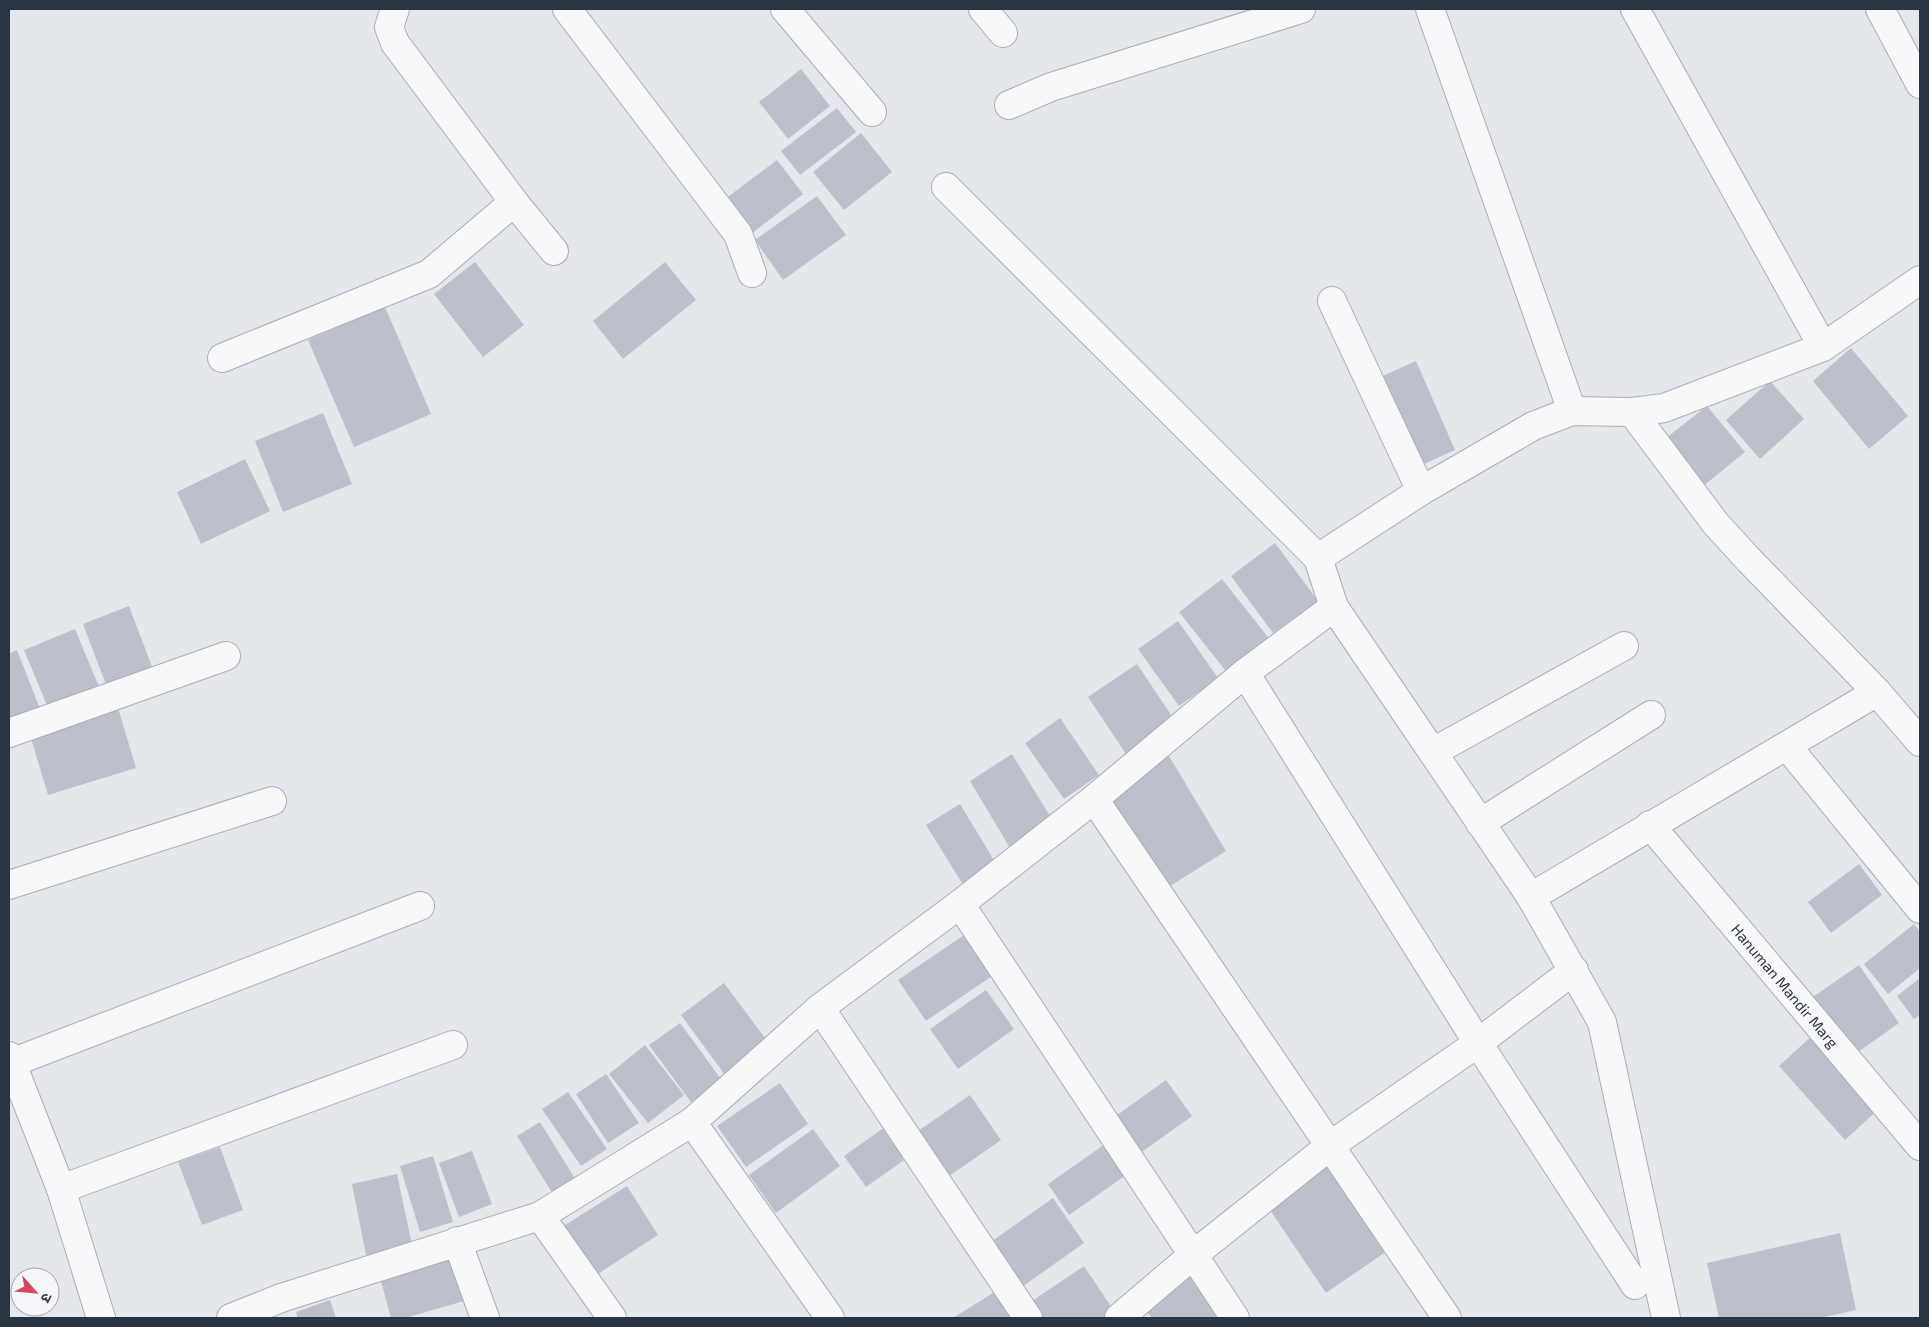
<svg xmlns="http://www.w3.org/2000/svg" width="1929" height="1327" font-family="'Exo 2','Noto Sans Devanagari',sans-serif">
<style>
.building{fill:#bbc0ca}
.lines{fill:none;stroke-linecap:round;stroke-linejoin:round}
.minor-casing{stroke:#a9aeb7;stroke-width:30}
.minor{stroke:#f7f8fa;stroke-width:28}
.labels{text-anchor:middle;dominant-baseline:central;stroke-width:4;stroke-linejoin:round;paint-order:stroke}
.street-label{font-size:15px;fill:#2b3445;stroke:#f4f6f9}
</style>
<rect width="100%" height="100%" fill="#e4e7ec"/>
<path class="building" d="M 801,69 L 830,106 L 788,139 L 759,102 Z
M 837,108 L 856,132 L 800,175 L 781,151 Z
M 861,133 L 892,172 L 844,210 L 813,172 Z
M 777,160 L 803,194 L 751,234 L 725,199 Z
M 817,196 L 846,235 L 783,280 L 755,240 Z
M 475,262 L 524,325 L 483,357 L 434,294 Z
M 665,262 L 696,300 L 623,359 L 593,321 Z
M 385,307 L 431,414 L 354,447 L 308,340 Z
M 1851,348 L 1908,416 L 1869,449 L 1813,381 Z
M 1416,361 L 1455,450 L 1417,467 L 1378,378 Z
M 1770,381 L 1804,419 L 1760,459 L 1726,420 Z
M 1707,406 L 1745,452 L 1702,487 L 1661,442 Z
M 323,413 L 352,484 L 283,512 L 255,441 Z
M 245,459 L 270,511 L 201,544 L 177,492 Z
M 1275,543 L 1318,601 L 1273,633 L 1231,576 Z
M 1222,579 L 1271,641 L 1229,675 L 1179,612 Z
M 129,606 L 154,672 L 108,690 L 83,624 Z
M 1178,621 L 1218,678 L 1179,706 L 1138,649 Z
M 75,629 L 102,694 L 51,715 L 24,650 Z
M 17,650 L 42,714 L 9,728 L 9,654 Z
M 1137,664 L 1175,721 L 1126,754 L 1088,697 Z
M 118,708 L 136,768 L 48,795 L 30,735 Z
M 1060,718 L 1099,775 L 1064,799 L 1025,743 Z
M 1012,754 L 1053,821 L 1010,848 L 970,781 Z
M 1169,756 L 1226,851 L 1162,891 L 1104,795 Z
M 960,804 L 1000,870 L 967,891 L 926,825 Z
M 1859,864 L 1882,895 L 1831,933 L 1808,902 Z
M 1914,924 L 1920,932 L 1920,968 L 1888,994 L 1864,964 Z
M 964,935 L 992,976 L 926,1021 L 898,980 Z
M 1859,965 L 1899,1023 L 1851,1057 L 1810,999 Z
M 1920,978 L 1920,1015 L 1914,1019 L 1897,996 Z
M 724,983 L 768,1042 L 725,1075 L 681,1015 Z
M 986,990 L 1014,1029 L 958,1069 L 930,1029 Z
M 680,1023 L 721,1079 L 691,1102 L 649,1045 Z
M 1815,1033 L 1881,1107 L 1845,1140 L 1779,1066 Z
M 645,1045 L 684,1095 L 648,1123 L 609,1074 Z
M 606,1074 L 639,1123 L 608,1143 L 576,1094 Z
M 1166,1080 L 1192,1116 L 1139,1154 L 1113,1118 Z
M 780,1083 L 808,1124 L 746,1167 L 717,1126 Z
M 568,1092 L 607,1149 L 581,1166 L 542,1109 Z
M 970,1095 L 1001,1140 L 942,1181 L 911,1136 Z
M 540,1122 L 582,1190 L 559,1204 L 517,1136 Z
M 885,1127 L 907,1158 L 866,1187 L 844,1156 Z
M 813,1129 L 840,1166 L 776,1213 L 749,1175 Z
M 1108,1142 L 1129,1173 L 1069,1215 L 1048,1184 Z
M 220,1147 L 243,1210 L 202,1225 L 178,1162 Z
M 472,1151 L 492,1204 L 459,1217 L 439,1163 Z
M 433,1156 L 453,1222 L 420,1232 L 400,1166 Z
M 1330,1160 L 1390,1249 L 1326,1293 L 1266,1204 Z
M 397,1174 L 412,1245 L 366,1255 L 352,1184 Z
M 627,1186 L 658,1235 L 593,1277 L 562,1227 Z
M 1053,1198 L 1084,1243 L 1019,1289 L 988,1244 Z
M 1840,1233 L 1856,1310 L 1820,1318 L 1719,1318 L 1707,1263 Z
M 449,1249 L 464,1301 L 405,1318 L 391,1318 L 378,1270 Z
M 1084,1266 L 1118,1317 L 1039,1318 L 1029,1303 Z
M 1197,1270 L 1219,1318 L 1152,1318 L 1145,1309 Z
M 996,1291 L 1013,1318 L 953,1318 Z
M 330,1300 L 336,1318 L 298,1318 L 296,1312 Z"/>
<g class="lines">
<defs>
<g id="minor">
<path d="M 395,9 L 389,27 L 395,43 L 514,202 L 554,251"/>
<path d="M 567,9 L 738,234 L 752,273"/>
<path d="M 785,9 L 872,112"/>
<path d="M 983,9 L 1003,33"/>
<path d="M 1430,9 L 1572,411"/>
<path d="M 1635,9 L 1823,347"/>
<path d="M 1880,9 L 1920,84"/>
<path d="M 1009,105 L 1051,87 L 1301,9"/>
<path d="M 946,187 L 1318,558 L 1334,607 L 1531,897 L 1602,1022 L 1666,1318"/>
<path d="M 1332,301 L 1421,491"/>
<path d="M 222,358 L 429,274 L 514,202"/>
<path d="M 1632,412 L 1716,524 L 1748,559 L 1877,692 L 1920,742"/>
<path d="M 1318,558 L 1421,491 L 1533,426 L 1572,411 L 1632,412 L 1664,408 L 1823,347 L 1920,280"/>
<path d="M 1245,673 L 1478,1043 L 1635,1285"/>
<path d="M 9,733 L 226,656"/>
<path d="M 1787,746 L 1920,909"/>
<path d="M 1433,752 L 1624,646"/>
<path d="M 1094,799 L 1447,1318"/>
<path d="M 1480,823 L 1651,715"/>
<path id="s1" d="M 1650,825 L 1920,1146"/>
<path d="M 9,885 L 272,801"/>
<path d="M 1531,897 L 1877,692"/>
<path d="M 960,904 L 1235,1318"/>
<path d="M 820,1008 L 1028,1318"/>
<path d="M 9,1056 L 61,1189 L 101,1318"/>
<path d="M 11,1063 L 420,906"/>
<path d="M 692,1122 L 830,1318"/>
<path d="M 61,1189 L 453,1045"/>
<path d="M 540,1216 L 612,1318"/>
<path d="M 457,1241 L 485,1318"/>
<path d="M 231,1318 L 281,1298 L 540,1216 L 692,1122 L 820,1008 L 960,904 L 1094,799 L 1245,673 L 1334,607"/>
<path d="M 1119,1318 L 1193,1255 L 1331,1145 L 1478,1043 L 1574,970"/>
</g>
</defs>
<use href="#minor" class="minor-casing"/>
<use href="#minor" class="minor"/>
</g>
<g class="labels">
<g class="street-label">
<text stroke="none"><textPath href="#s1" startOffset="210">Hanuman Mandir Marg</textPath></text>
</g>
</g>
<rect width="1929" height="1327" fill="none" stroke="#2b3445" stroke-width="20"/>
<g transform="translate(35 1292) rotate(117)"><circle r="24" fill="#f4f6f9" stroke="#a4a8b1"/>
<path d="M0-4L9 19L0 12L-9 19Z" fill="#d1495b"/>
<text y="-8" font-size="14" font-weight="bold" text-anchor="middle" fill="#2b3445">उ</text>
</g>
</svg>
